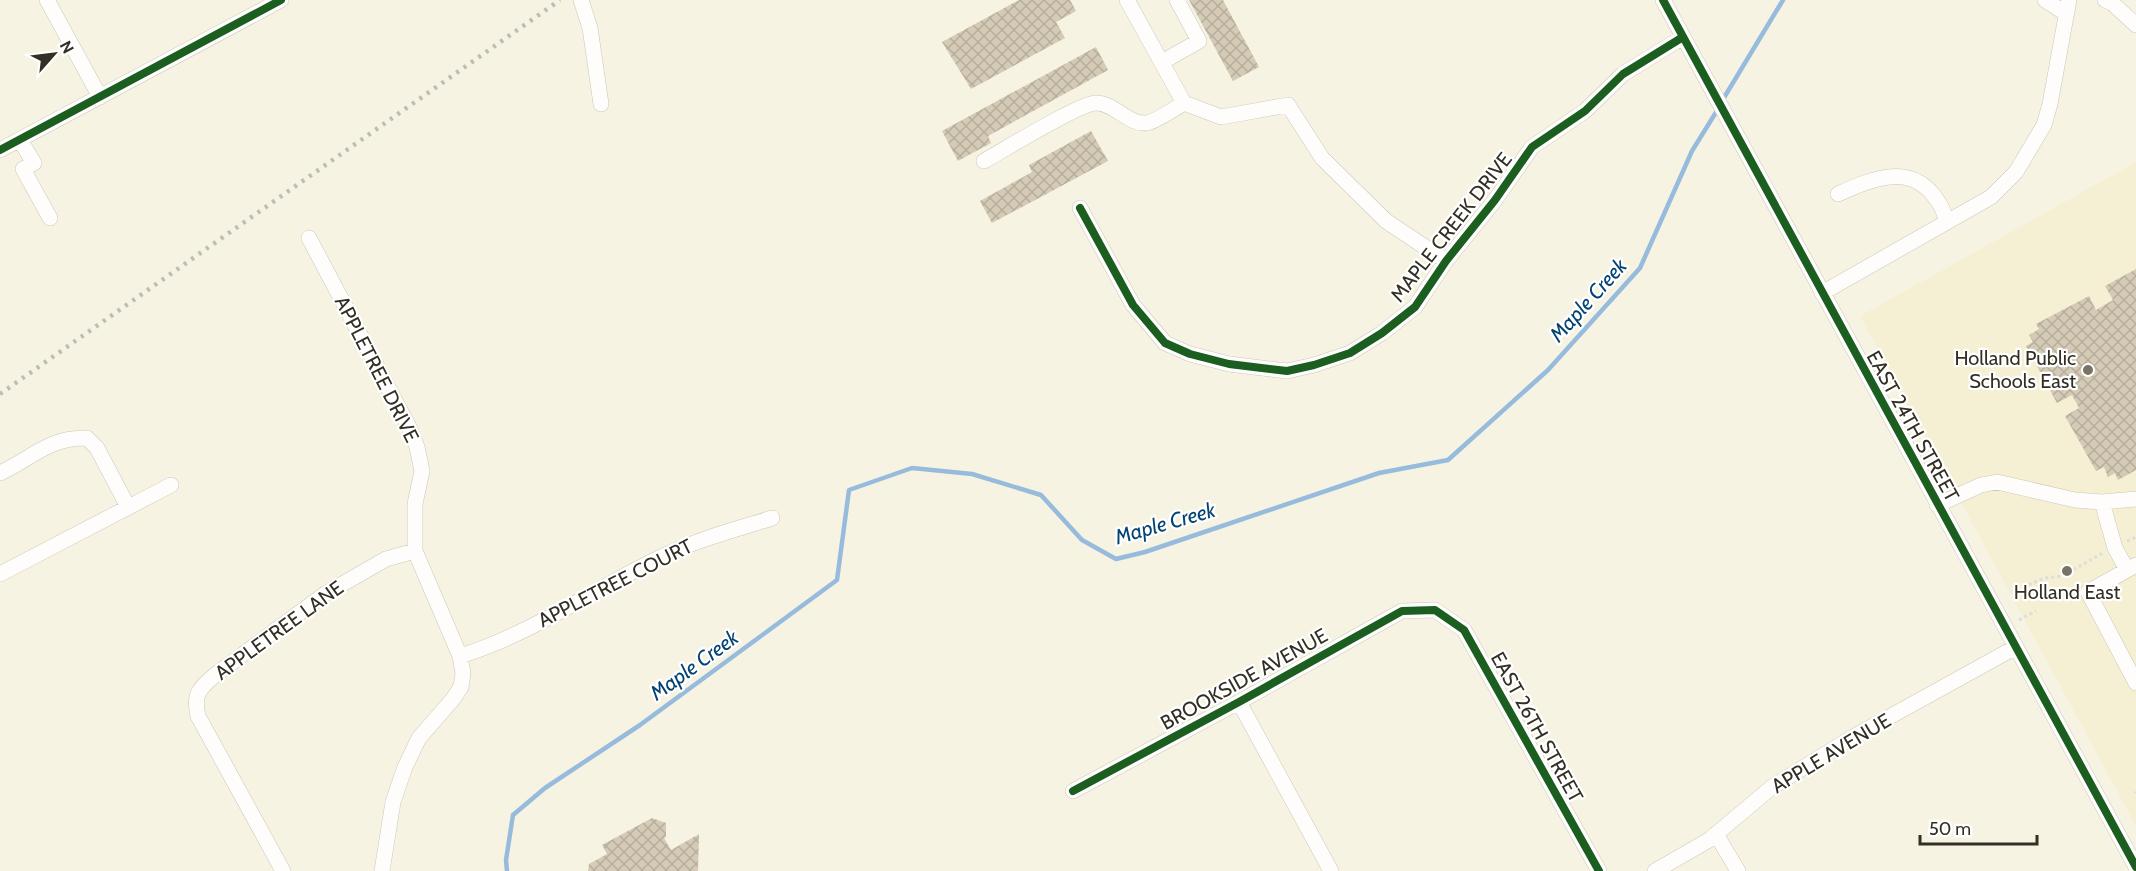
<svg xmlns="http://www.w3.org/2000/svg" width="2136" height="871" font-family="Cabin,sans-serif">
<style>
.built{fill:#f5f0d4}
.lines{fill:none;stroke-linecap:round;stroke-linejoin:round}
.stream{stroke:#97bbdc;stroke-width:4.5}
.building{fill:url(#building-cross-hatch)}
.minor-casing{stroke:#cac8bb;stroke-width:16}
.path{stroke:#deddd8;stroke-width:3;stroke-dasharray:3 3;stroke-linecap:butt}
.minor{stroke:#fefdfb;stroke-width:15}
.rail{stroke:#bdbdb8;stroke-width:4.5;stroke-dasharray:3 6;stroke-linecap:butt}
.cycleway-casing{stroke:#fff;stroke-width:11}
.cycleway{stroke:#1b5e20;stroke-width:8}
.poi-dot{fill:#777467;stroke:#fff;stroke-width:2}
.labels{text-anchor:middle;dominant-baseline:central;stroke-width:4.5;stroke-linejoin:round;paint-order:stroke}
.street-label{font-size:20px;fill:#322f24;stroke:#fff}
.poi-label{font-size:20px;fill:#322f24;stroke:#fff;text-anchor:end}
.water-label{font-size:21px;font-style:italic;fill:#034374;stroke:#fff}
</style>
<defs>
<pattern id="building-cross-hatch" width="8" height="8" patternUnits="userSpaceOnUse" patternTransform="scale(1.5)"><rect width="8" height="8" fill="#d4cab6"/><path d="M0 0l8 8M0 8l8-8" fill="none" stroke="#b6ae9c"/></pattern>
</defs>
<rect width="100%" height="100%" fill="#f7f3e3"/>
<path class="built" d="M 2136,162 L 2136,826 L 1860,316 Z"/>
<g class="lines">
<path class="stream" d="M 1722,101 L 1783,0
M 507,871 L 506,860 L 513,815 L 545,788 L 640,725 L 837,580 L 849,490 L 912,468 L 972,474 L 1041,495 L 1082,540 L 1116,559 L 1145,552 L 1379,473 L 1448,460 L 1548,370 L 1640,268 L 1692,151 L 1718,109"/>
</g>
<path class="building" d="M 1019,0 L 1070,0 L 1076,11 L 1056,22 L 1065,38 L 971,89 L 942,42 Z
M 1189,0 L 1223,0 L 1259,67 L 1233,81 Z
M 1096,47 L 1108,70 L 988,136 L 991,143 L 958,161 L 942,131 Z
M 1091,131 L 1108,161 L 992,223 L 980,201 L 1032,172 L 1029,165 Z
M 2136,269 L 2136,470 L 2118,480 L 2115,473 L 2108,477 L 2104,467 L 2096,471 L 2065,416 L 2079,408 L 2072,395 L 2057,403 L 2026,346 L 2033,342 L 2029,335 L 2039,329 L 2036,324 L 2089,296 L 2096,310 L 2113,300 L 2105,286 Z
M 652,818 L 666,823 L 666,837 L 664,838 L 671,850 L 699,834 L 698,871 L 588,871 L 589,864 L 607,854 L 602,845 Z"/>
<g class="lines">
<defs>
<path id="minor" d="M 47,0 L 100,97
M 581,0 L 590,28 L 601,104
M 1127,0 L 1184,103
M 1663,0 L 2136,867
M 2045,0 L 2065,13
M 2105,0 L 2112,3 L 2136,25
M 1162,62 L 1199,41 L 1177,0
M 1184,103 L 1221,117 L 1288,105 L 1322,158 L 1386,221 L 1446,261
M 20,140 L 34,163 L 23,169 L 50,218
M 0,150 L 281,0
M 984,161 C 1002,151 1080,103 1096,103 C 1115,103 1128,125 1147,123 C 1156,121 1176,108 1184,103
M 1838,194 C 1872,179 1911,161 1937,200 C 1942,206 1944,214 1947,221
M 1080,208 L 1133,305 L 1165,343 L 1190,354 L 1229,364 L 1287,371 L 1314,365 L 1350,353 L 1382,333 L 1415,307 L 1446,261 L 1495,200 L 1532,147 L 1585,111 L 1623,74 L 1683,37
M 309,238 L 409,427 L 417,447 L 422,471 L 415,504 L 415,551 L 460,656 L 463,673 L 461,687 L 453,699 L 419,738 L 405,767 L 393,802 L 382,871
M 1822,293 L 1991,197 L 2016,172 L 2044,125 L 2050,104 L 2069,0
M 0,473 C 32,458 50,437 87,438 L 97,448 L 128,507
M 2102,502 L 2115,548 L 2127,570
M 1937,505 L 1981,485 L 1997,482 L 2075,500 L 2102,502 L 2136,499
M 2136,565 L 2088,592 L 2136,683
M 0,574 L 171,485
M 460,656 C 531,634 593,590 659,558 C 695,540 734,530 772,518
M 1239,702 L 1331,871
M 1073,791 L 1239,702 L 1402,611 L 1435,610 L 1464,630 L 1599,871
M 1716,834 L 1738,871
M 283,871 L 198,716 C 193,694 199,689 215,675 L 325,594 L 386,559 L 415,551
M 1655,871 L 1709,840 L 1772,787 L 1853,737 L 2016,647"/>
</defs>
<use href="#minor" class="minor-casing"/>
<path class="path" d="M 2127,541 L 2136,537
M 2023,587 L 2045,578 L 2062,576 L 2103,553
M 2019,620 L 2036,611
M 2135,793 L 2136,792"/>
<use href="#minor" class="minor"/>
<path class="rail" d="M 0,394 L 560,0"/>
<defs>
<path id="cycleway" d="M 1663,0 L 2136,867
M 0,150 L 281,0
M 1080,208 L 1133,305 L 1165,343 L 1190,354 L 1229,364 L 1287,371 L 1314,365 L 1350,353 L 1382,333 L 1415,307 L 1446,261 L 1495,200 L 1532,147 L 1585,111 L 1623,74 L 1683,37
M 1073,791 L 1239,702 L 1402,611 L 1435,610 L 1464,630 L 1599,871"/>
</defs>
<use href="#cycleway" class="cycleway-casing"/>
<use href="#cycleway" class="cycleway"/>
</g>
<g class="poi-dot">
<circle cx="2088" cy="370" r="6"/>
<circle cx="2067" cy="571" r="6"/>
</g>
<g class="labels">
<g class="street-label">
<text transform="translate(1451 227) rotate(-52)">MAPLE CREEK DRIVE</text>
<text transform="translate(377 369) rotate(63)">APPLETREE DRIVE</text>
<text transform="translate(1913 426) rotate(61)">EAST 24TH STREET</text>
<text transform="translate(615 583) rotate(-27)">APPLETREE COURT</text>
<text transform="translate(279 630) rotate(-36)">APPLETREE LANE</text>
<text transform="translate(1244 679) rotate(-29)">BROOKSIDE AVENUE</text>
<text transform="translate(1537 727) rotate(61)">EAST 26TH STREET</text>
<text transform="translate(1831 753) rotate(-31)">APPLE AVENUE</text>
</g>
<g class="poi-label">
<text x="2076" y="358">Holland Public<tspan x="2076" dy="23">Schools East</tspan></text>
<text x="2067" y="592" text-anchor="middle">Holland East</text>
</g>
<g class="water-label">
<text transform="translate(1588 300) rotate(-48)">Maple Creek</text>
<text transform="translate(1165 523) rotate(-16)">Maple Creek</text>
<text transform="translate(694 665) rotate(-36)">Maple Creek</text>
</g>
</g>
<g transform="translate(54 54) rotate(62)" stroke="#ffffff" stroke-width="4.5" paint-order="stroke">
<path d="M0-4.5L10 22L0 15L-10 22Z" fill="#322f24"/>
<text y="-9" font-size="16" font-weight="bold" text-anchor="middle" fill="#322f24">N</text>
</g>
<path d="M1920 835v9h117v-9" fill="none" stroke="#322f24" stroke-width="3"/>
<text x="1929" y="835" font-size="18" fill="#322f24" stroke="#ffffff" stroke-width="4.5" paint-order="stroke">50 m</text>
</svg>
